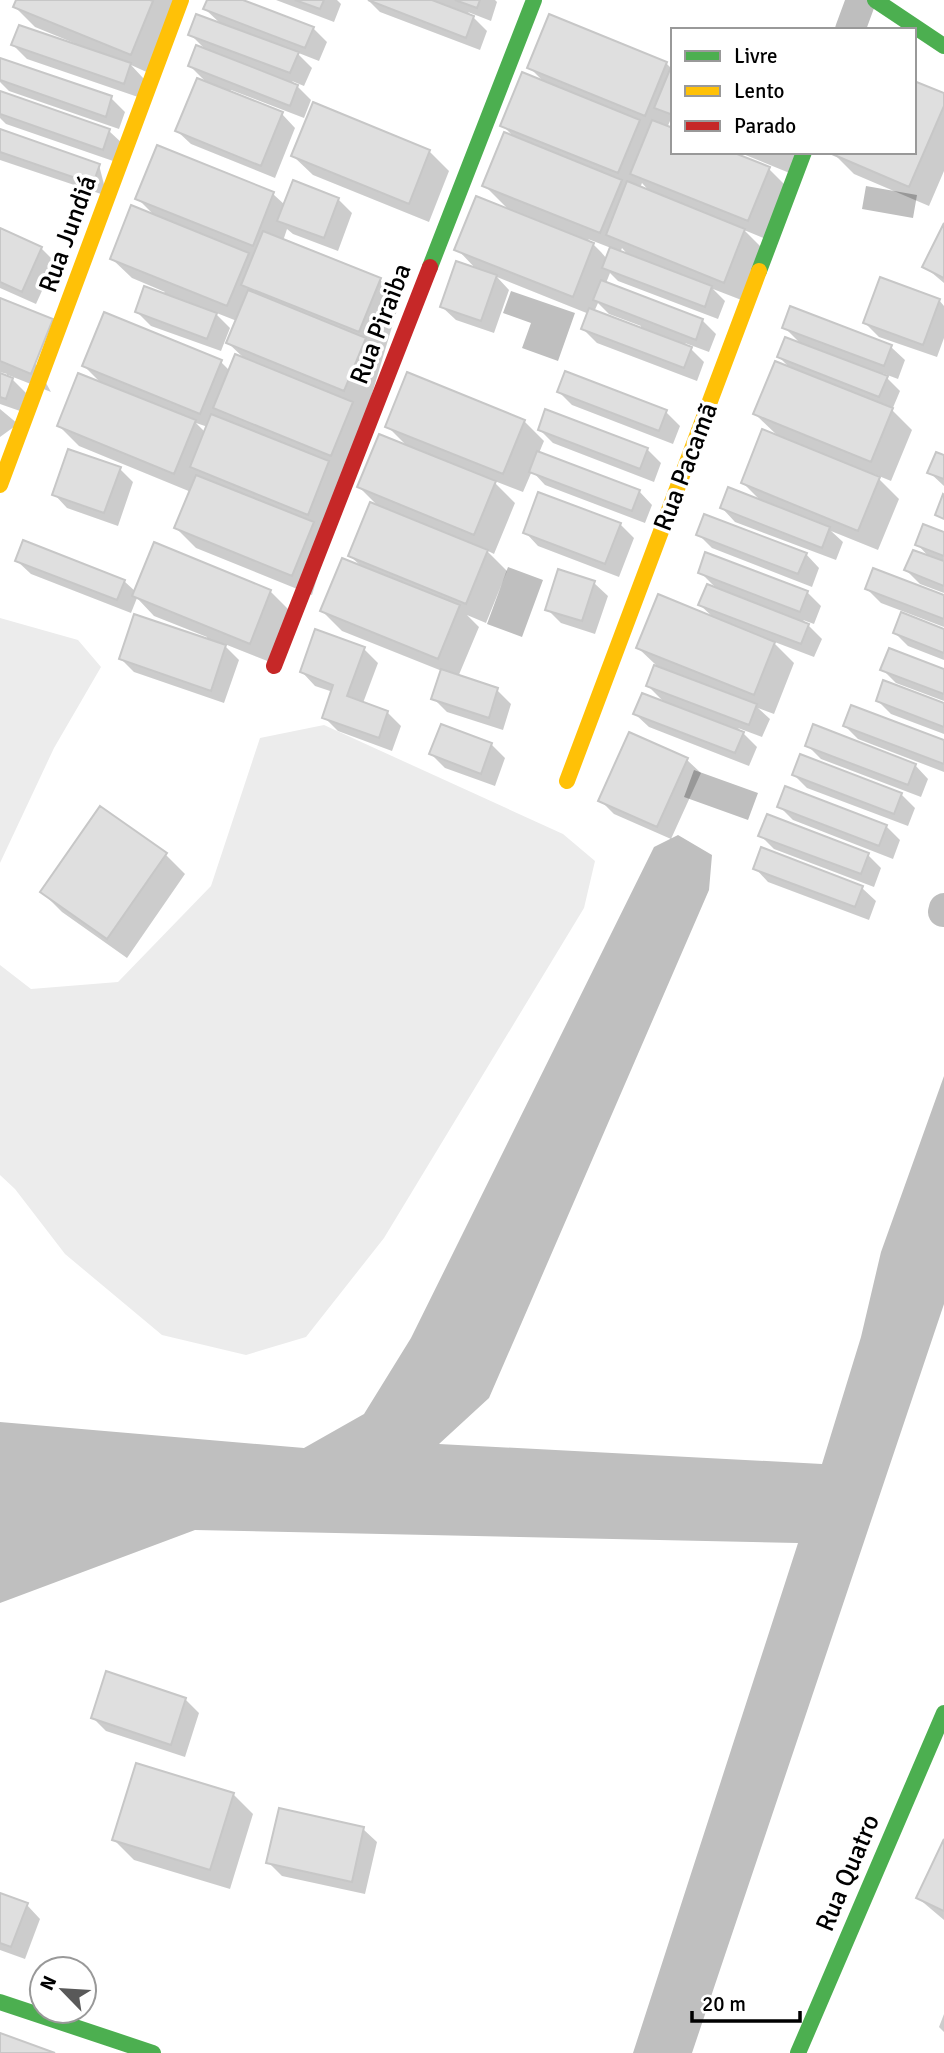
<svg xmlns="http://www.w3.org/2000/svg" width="944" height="2053" font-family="Signika,sans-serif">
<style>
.green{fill:#ececec}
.water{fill:#bfbfbf}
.shadow{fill:#0003;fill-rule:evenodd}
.building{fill:#dfdfdf;stroke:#c7c7c7;stroke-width:2}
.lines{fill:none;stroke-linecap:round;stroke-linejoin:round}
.street{stroke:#bebebe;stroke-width:30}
.fast{stroke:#4caf50;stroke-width:16}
.slow{stroke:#ffc107;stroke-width:16}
.jam{stroke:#c62828;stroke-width:16}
.labels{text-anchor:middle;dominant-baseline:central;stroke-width:7;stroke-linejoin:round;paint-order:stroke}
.street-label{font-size:26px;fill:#000;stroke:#fff}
</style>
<rect width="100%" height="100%" fill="#fff"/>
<path class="green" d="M 0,618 L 78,640 L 101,667 L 54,748 L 0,863 Z
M 324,725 L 563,834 L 595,861 L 584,908 L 384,1238 L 306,1337 L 246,1355 L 162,1335 L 65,1254 L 15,1189 L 0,1175 L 0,965 L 31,989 L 118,982 L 211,886 L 260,738 Z"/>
<path class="water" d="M 866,186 L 917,195 L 913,218 L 862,209 Z
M 511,291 L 575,313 L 558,361 L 522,348 L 531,323 L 503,313 Z
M 508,567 L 543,580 L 522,637 L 487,624 Z
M 694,770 L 758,793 L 748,820 L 684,797 Z
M 678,835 L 712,855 L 709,890 L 489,1398 L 439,1444 L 822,1464 L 861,1337 L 881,1252 L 944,1076 L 944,1304 L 692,2053 L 633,2053 L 798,1543 L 195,1530 L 0,1603 L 0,1422 L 304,1448 L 364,1414 L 411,1338 L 654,847 Z"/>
<path class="shadow" d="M 18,0 L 174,0 L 151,74 L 131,65 L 144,79 L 138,97 L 27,59 L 13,45 L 73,45 L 74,43 L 35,27 L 15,7 Z
M 209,0 L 238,0 L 313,28 L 327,42 L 319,61 L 296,52 L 312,68 L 304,86 L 292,81 L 311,100 L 304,118 L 231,90 L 229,93 L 282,114 L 295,128 L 275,178 L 191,144 L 177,131 L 209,85 L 190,66 L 208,52 L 190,34 L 222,25 L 205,9 Z
M 276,0 L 337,0 L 341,4 L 334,22 Z
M 368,0 L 495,0 L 497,2 L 491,21 L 468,12 L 487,31 L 480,50 L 380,12 Z
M 0,60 L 111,98 L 125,112 L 119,129 L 9,91 L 0,82 Z
M 666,63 L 672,69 L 673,67 L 673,124 L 670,121 L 667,128 L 673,152 L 769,169 L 789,189 L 768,240 L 744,230 L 764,250 L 744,301 L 713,289 L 725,301 L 718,319 L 618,281 L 610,273 L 606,283 L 702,320 L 716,334 L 709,352 L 685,343 L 704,362 L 697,381 L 597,343 L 583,329 L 589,314 L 497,277 L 509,290 L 494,333 L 456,320 L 442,307 L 477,270 L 457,249 L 510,211 L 484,185 L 515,138 L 502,125 L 545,83 L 529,67 ZM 642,183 L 651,193 L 640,188 ZM 588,239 L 611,248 L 607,259 L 601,252 ZM 622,248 L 630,257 L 620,253 ZM 598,303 L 609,314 L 641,326 L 640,329 L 594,312 Z
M 0,93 L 109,131 L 123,144 L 116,162 L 6,124 L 0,118 Z
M 944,95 L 944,171 L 929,206 L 854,174 L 834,154 L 914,152 Z
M 0,131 L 99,165 L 107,196 L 0,160 Z
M 158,147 L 273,194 L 285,205 L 338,199 L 352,213 L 338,251 L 293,234 L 287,229 L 283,241 L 380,280 L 400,300 L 312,595 L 196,548 L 176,528 L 191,492 L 79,446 L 59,426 L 103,385 L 84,366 L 221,362 L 230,371 L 246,360 L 228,343 L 237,321 L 214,312 L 230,328 L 221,351 L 151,326 L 137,312 L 165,292 L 132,278 L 112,259 L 156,217 L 137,198 ZM 196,423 L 208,427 L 206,433 Z
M 429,151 L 449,171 L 429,222 L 313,175 L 293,156 Z
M 738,152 L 801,152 L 792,174 Z
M 944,227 L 944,283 L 925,267 Z
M 0,230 L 41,248 L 55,262 L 36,304 L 0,288 Z
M 0,300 L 51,392 L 8,375 L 26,393 L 20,411 L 0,404 L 0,375 L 6,377 L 7,374 L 0,372 Z
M 939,300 L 944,306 L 944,338 L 937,357 L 879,337 L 865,323 Z
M 784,327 L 891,347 L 905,360 L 898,379 L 882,373 L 900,391 L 892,410 L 912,430 L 891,481 L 874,474 L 899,499 L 878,550 L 831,531 L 843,542 L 836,560 L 735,522 L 722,508 L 763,503 L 743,483 L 780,438 L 755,414 L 791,369 L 779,357 L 801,344 Z
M 566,374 L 666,412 L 680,426 L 673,444 L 572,405 L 559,392 Z
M 0,409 L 18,424 L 0,437 Z
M 524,421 L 544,441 L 539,453 L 639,491 L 652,505 L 645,523 L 545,485 L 532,471 L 523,492 L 492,480 L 515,503 L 494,554 L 486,550 L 507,571 L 486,623 L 467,615 L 479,627 L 458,677 L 497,690 L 511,704 L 503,730 L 447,712 L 433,698 L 442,671 L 342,631 L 322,611 L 362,567 L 350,556 L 381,509 L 359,487 L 409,448 L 387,426 Z
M 540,430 L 647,449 L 661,463 L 654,482 L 553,443 Z
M 944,457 L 944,486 L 929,472 Z
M 120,469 L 133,482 L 118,526 L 67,508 L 54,494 Z
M 539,494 L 620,524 L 634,538 L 619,577 L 538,546 L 525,532 Z
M 944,533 L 944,593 L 920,584 L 906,570 L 931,559 L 917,544 Z
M 698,534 L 806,554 L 819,568 L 812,587 L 712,548 Z
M 155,545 L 270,591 L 290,611 L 270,662 L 222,643 L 239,660 L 224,703 L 134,672 L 121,659 L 206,640 L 207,637 L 154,616 L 137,598 L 131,613 L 31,574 L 17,561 L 124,581 L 136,592 Z
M 700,572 L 807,592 L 821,606 L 814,624 L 803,620 L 822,639 L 814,657 L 772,641 L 794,663 L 774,714 L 758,708 L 770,719 L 762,737 L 738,728 L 757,747 L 749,766 L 649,727 L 635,714 L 667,705 L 648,686 L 656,665 L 638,648 L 715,619 L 700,605 L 718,590 Z
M 594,583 L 608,596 L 595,634 L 561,623 L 547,609 Z
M 867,589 L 944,597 L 944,627 L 881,603 Z
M 944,630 L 944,660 L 908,646 L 895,633 Z
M 364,649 L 378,663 L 363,703 L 387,712 L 401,726 L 392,751 L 338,731 L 324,717 L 333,692 L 315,686 L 302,672 Z
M 882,669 L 944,671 L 944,701 L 896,683 Z
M 878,701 L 944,705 L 944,734 L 891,714 Z
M 442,726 L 492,745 L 505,758 L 495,786 L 445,768 L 431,754 Z
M 845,726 L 944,742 L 944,772 L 858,739 Z
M 807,745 L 915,765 L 928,779 L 921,797 L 821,759 Z
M 687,760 L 701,773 L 671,839 L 614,814 L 600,800 Z
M 794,775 L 901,794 L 915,808 L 908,826 L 807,788 Z
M 779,806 L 886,826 L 900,840 L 893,859 L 793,820 Z
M 760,835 L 868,855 L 881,868 L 874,887 L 774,849 Z
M 165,854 L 185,874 L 127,958 L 62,912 L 42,892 Z
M 755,868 L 862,888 L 876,901 L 869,920 L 768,882 Z
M 185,1699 L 199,1713 L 185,1757 L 106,1731 L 93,1718 Z
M 233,1794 L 253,1814 L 230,1889 L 134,1860 L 114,1840 Z
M 363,1829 L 377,1842 L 365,1894 L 282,1876 L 268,1862 Z
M 944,1843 L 944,1920 L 918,1898 Z
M 0,1895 L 27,1905 L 40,1919 L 25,1959 L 0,1950 Z
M 944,2014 L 944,2032 L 939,2027 Z"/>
<path class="building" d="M 16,0 L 150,0 L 153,1 L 131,55 L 13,7 Z
M 207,0 L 243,0 L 314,27 L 305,48 L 203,9 Z
M 295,0 L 324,0 L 320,9 Z
M 368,0 L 432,0 L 474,16 L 466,38 Z
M 455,0 L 480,0 L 477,8 Z
M 196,14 L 299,52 L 290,73 L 188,35 Z
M 549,14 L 667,62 L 645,116 L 527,68 Z
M 19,25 L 131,63 L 124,84 L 11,45 Z
M 196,45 L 298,85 L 290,106 L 188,66 Z
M 0,58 L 112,96 L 106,117 L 0,80 Z
M 673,62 L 673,115 L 654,108 Z
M 522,72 L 640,120 L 618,173 L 500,126 Z
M 197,78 L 283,112 L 261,166 L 175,131 Z
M 914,81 L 944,93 L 944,106 L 909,187 L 832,154 L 914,152 Z
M 0,91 L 110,129 L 103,150 L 0,114 Z
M 313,102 L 430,150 L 409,204 L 291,156 Z
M 652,120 L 673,128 L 673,152 L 732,152 L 770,167 L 748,221 L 630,174 Z
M 0,129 L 100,164 L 93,184 L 0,152 Z
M 504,132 L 622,180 L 600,233 L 482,186 Z
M 157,145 L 274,192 L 253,246 L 135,199 Z
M 293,180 L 339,198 L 324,238 L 277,221 Z
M 627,181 L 745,229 L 724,283 L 606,235 Z
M 476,196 L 594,243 L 573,297 L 454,250 Z
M 131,205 L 249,253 L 227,306 L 110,259 Z
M 944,223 L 944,278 L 922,267 Z
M 0,228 L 42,247 L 22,292 L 0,282 Z
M 263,231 L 381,278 L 359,332 L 241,285 Z
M 610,247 L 712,286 L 705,307 L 602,268 Z
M 456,261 L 497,275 L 481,321 L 440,307 Z
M 880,277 L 940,299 L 923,345 L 863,323 Z
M 601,280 L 703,319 L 696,340 L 593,300 Z
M 144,286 L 217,313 L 207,339 L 135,312 Z
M 248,290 L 366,338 L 344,391 L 226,343 Z
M 0,298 L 53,319 L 31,374 L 0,361 Z
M 790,306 L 892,345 L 884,366 L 782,328 Z
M 589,308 L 692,347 L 684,368 L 581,329 Z
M 104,312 L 222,360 L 200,414 L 82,366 Z
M 785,337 L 888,376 L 879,397 L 777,357 Z
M 235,354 L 353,402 L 331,456 L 213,408 Z
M 775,361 L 893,408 L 871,462 L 753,414 Z
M 565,371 L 667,410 L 659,431 L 557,392 Z
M 407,372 L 525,420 L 503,474 L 385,427 Z
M 0,373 L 13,378 L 6,399 L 0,397 Z
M 78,373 L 196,420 L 174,474 L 57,426 Z
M 545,409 L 648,448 L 640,469 L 538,430 Z
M 211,414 L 329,461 L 308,515 L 190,467 Z
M 762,429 L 880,477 L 858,531 L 741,483 Z
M 379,434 L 496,481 L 474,535 L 357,487 Z
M 68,449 L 121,467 L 104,513 L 52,495 Z
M 537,451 L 640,490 L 632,511 L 529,472 Z
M 936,452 L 944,455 L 944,479 L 927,473 Z
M 196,475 L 314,522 L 292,576 L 174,528 Z
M 728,487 L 830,527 L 822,548 L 720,508 Z
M 538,492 L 621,523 L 605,564 L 523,533 Z
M 943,494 L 944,495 L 944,519 L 935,515 Z
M 370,502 L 488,550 L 466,604 L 348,556 Z
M 704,514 L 807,553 L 798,574 L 696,535 Z
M 923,524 L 944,532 L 944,556 L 915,545 Z
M 23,540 L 125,580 L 117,600 L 15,561 Z
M 154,542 L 271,590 L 250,644 L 132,596 Z
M 913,550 L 944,561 L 944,586 L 904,570 Z
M 705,552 L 808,591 L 800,612 L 698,573 Z
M 342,558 L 460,605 L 438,659 L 320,611 Z
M 873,568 L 944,595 L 944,619 L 865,589 Z
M 558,569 L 595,581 L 582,621 L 545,610 Z
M 707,584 L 809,624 L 801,644 L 698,605 Z
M 658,594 L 775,642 L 754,695 L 636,648 Z
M 901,612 L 944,629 L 944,653 L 893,633 Z
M 134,614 L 226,645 L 211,691 L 119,659 Z
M 315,629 L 365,647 L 347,696 L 388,711 L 379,738 L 322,718 L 333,685 L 300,672 Z
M 889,648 L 944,669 L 944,694 L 880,670 Z
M 654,665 L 757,704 L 749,725 L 646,686 Z
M 441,669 L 498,688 L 489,718 L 431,699 Z
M 883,680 L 944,703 L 944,727 L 876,701 Z
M 642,693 L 744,732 L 735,753 L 633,714 Z
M 851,705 L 944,740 L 944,764 L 843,726 Z
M 441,724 L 492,743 L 481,774 L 429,754 Z
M 813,724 L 916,764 L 908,785 L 805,746 Z
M 629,732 L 688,758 L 657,827 L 598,801 Z
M 800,754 L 902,793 L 894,814 L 792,775 Z
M 785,786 L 887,825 L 879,846 L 777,807 Z
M 100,806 L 167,853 L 107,939 L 40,892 Z
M 767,814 L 869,853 L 861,874 L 758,836 Z
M 761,847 L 863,886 L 855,907 L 753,869 Z
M 106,1671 L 186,1698 L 171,1745 L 91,1718 Z
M 136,1763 L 234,1793 L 210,1870 L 112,1840 Z
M 279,1808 L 364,1827 L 352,1882 L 266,1863 Z
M 944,1839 L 944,1911 L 916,1898 Z
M 0,1893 L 28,1903 L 11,1947 L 0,1943 Z
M 0,2033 L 55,2053 L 0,2053 Z"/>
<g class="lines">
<path class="street" d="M 850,30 L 861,0
M 943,912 L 944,908"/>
<path class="fast" d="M 875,0 L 944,46
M 430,267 L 534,0
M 759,271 L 804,152
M 0,2002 L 153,2053
M 798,2053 L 944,1713"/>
<path class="slow" d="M 0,485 L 181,0
M 567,781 L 759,271"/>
<path class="jam" d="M 274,666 L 430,267"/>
</g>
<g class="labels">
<g class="street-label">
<text transform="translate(68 234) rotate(-70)">Rua Jundiá</text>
<text transform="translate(381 324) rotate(-69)">Rua Piraiba</text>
<text transform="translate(686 467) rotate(-69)">Rua Pacamã</text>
<text transform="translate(848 1873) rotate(-67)">Rua Quatro</text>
</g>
</g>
<rect x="671" y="28" width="245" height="126" fill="#ffffff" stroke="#999999" stroke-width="2"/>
<rect x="685" y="51" width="35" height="10" fill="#4caf50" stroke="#999999" stroke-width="2"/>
<text x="734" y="63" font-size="21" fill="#000000">Livre</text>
<rect x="685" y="86" width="35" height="10" fill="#ffc107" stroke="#999999" stroke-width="2"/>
<text x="734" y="98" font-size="21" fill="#000000">Lento</text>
<rect x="685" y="121" width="35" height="10" fill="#c62828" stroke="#999999" stroke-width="2"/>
<text x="734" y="133" font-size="21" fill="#000000">Parado</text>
<g transform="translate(63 1990) rotate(295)"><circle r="33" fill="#ffffff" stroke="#999999" stroke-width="2"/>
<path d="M0-5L12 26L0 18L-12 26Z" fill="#595959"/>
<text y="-10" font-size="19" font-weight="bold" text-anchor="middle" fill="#000000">N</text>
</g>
<path d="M692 2011v10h108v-10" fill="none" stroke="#000000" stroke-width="3.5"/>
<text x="702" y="2011" font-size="21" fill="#000000" stroke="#ffffff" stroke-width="5" paint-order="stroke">20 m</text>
</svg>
